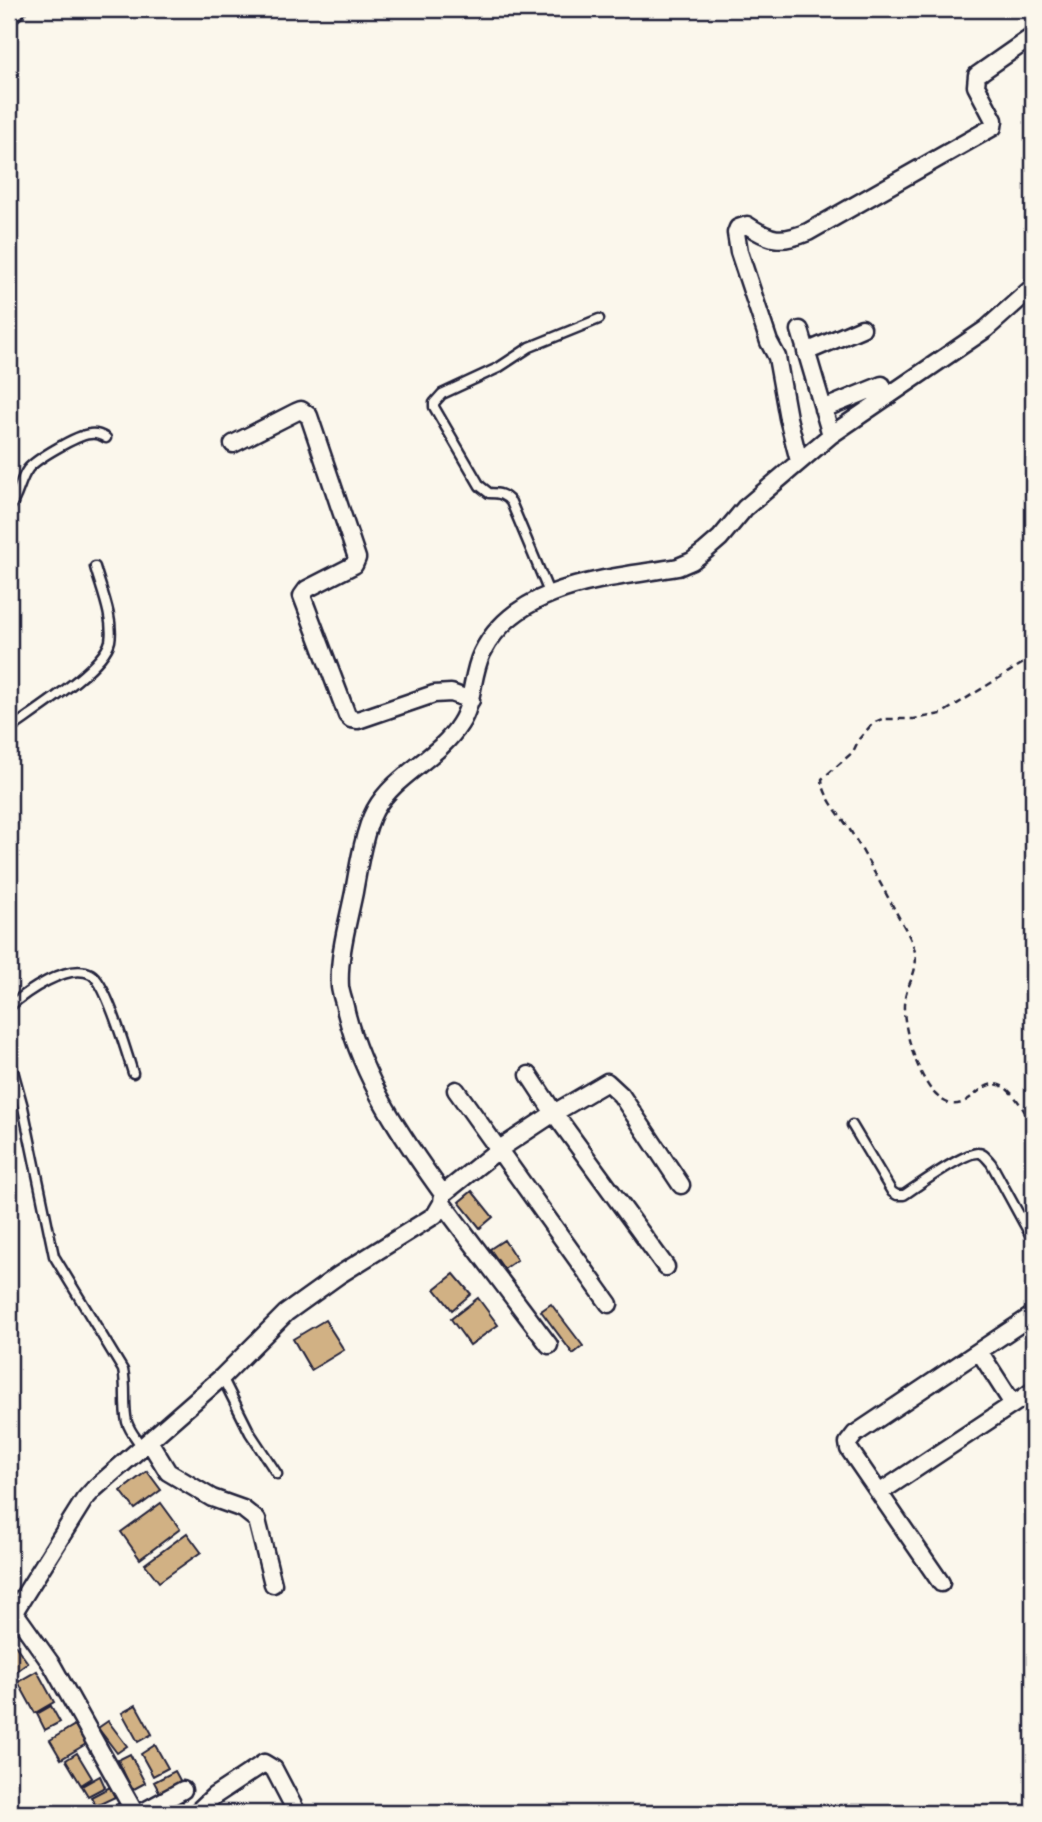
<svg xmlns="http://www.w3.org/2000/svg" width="1042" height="1822" font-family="Pangolin,sans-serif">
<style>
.building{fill:#d1b184;stroke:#22223b;stroke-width:2}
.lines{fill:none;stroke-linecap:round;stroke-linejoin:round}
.service-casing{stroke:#22223b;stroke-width:13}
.minor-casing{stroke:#22223b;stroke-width:21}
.path{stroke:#22223b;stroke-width:2.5;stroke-dasharray:7 5;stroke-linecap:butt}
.service{stroke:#fbf7ec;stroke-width:8}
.minor{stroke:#fbf7ec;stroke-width:16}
</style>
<rect width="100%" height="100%" fill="#fbf7ec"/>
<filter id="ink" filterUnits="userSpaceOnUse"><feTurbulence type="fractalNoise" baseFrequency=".0143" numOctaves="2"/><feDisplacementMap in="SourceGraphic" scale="14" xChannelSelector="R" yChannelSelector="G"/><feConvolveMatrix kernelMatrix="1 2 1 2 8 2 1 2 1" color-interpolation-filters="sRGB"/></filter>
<g filter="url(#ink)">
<path class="building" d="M 472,1191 L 493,1217 L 480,1228 L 459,1202 Z
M 504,1240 L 517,1260 L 504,1269 L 490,1249 Z
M 454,1274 L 471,1294 L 452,1310 L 435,1289 Z
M 478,1298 L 498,1325 L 470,1345 L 451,1319 Z
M 551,1304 L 583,1346 L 573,1354 L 541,1311 Z
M 325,1320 L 344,1350 L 311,1370 L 293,1339 Z
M 147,1471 L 161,1490 L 135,1509 L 121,1491 Z
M 161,1503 L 180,1529 L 140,1559 L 121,1532 Z
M 187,1533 L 201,1552 L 159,1582 L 145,1564 Z
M 15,1645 L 28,1663 L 14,1673 L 9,1665 L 9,1650 Z
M 37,1671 L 54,1702 L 35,1713 L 18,1682 Z
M 136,1705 L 152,1734 L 138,1742 L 122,1713 Z
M 51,1706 L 60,1722 L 45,1730 L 37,1714 Z
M 108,1721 L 127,1746 L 117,1753 L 98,1728 Z
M 75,1725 L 86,1744 L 61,1759 L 50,1740 Z
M 155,1745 L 168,1768 L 153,1776 L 141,1754 Z
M 77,1753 L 92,1778 L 81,1785 L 66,1760 Z
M 130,1754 L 145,1783 L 132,1790 L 118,1760 Z
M 175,1771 L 182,1784 L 161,1795 L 154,1782 Z
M 100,1776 L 105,1787 L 88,1796 L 82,1786 Z
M 110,1787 L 115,1797 L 96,1806 L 91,1797 Z
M 182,1801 L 188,1813 L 158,1813 Z
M 120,1803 L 125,1813 L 99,1813 Z"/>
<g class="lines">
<defs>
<path id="service" d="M 9,508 C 19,496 19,481 28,469 C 36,459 77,435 90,434 C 96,433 101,435 106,438
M 550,595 L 511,502 C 504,494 499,493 489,493 L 480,486 L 434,407 L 434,403 L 442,394 L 498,368 L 530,347 L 599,319
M 9,730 C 32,713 104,668 110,641 C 114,619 101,589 95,567
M 9,1007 C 25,993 68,962 91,974 C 106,982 127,1054 133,1073
M 9,1056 L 23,1107 L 54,1256 L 123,1370 C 127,1387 123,1405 127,1422 C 130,1432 137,1439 142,1447
M 852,1125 L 892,1192 L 897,1195 L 904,1195 C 917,1186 965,1152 978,1153 C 984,1153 987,1159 991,1163 L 1033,1240
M 222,1377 L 250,1433 L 277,1474"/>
<path id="minor" d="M 9,16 L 17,9
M 800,330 L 831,435
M 806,352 L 862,328
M 823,409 L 882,385
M 233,444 L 296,412 L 301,410 L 309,416 L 357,558 L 354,565 L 307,589 L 302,596 L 347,715 L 351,719 L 358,720 L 434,694 L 451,693 L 471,700
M 799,461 L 788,418 L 777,357 L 769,342 L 739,252 L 736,233 L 738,228 L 747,225 C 771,241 781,243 808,232 L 993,127 L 994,120 L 976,86 L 977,75 L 1033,36
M 529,1075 L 554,1113 L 607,1082 L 621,1095 L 681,1185
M 456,1090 L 609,1304
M 443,1194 L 498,1150 L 554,1113 L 666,1267
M 549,1345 L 442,1203 L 443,1194 C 403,1139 363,1080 346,1012 C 345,1004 341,995 340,987 C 338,956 348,922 354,892 C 358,869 364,830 375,810 C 396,773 438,759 460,724 C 474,703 471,675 482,653 C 517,582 611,579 678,567 L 692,561 L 705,551 L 720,538 L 745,508 L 831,435 L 986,329 L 1033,287
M 979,1351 L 1013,1404
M 149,1441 L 168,1472 L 212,1498 L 243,1509 L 257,1520 L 273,1584
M 879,1493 L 1033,1391
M 941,1583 L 849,1449 L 848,1443 L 855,1434 L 1033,1315
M 15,1613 L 52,1665 L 135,1813
M 9,1620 L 84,1500 L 94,1489 L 222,1377 L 286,1313 L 339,1275 L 435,1215 L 442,1203
M 141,1813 L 183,1790
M 196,1813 L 214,1796 L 264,1763 L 274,1769 L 297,1813"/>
</defs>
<use href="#service" class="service-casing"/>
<use href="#minor" class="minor-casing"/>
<path class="path" d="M 1033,657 L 941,714 L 914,719 L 882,719 L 873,723 L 859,739 L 853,752 L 822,779 C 823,797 841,816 850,830 C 866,856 880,883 895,910 C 901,922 910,935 914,948 C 921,972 905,984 904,1005 C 903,1029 918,1077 935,1094 C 969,1128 980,1064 1009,1091 C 1019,1100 1026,1114 1033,1126"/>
<use href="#service" class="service"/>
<use href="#minor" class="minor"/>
</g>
</g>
<rect width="1042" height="1822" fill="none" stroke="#fbf7ec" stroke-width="35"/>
<rect x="18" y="18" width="1007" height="1787" fill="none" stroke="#22223b" stroke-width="2.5" filter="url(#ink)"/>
</svg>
